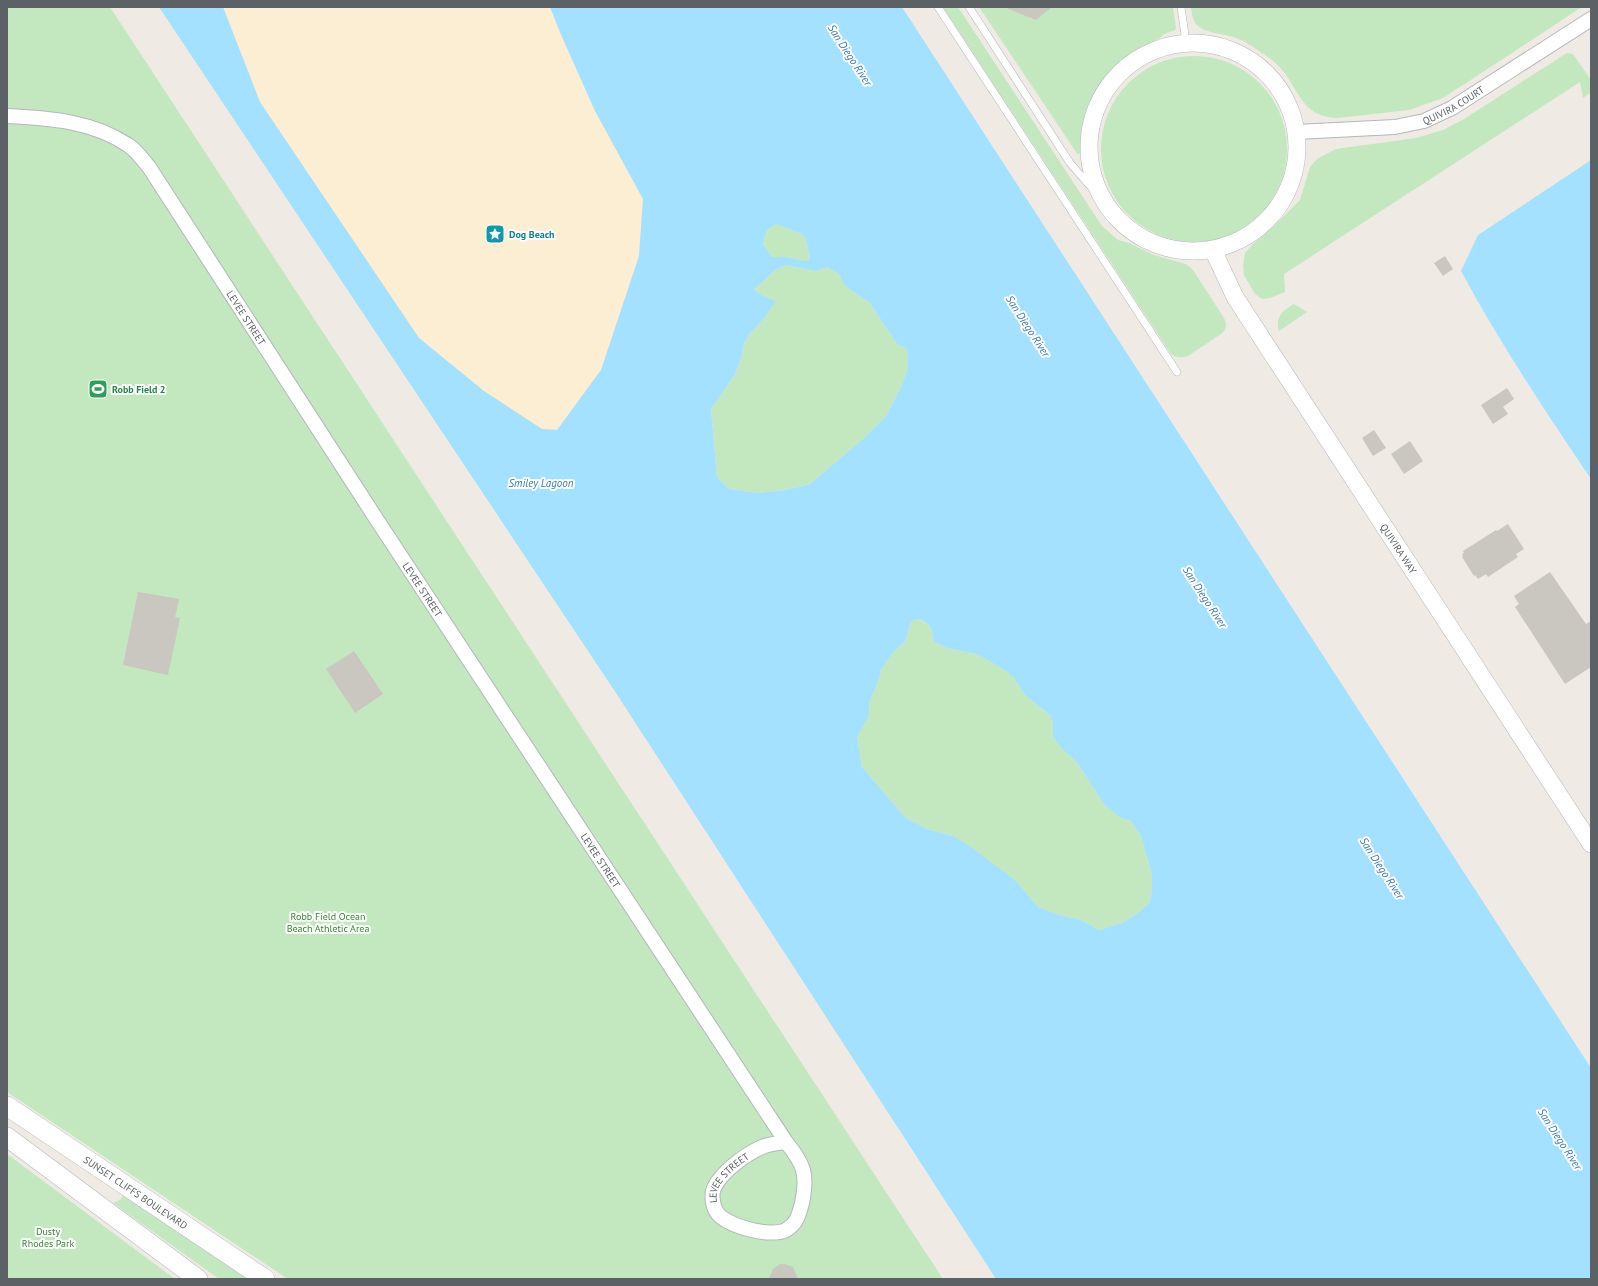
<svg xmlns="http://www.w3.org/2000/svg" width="1598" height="1286" font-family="'PT Sans',sans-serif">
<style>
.green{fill:#c3e7bf}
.sand{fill:#fceed2}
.water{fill:#a4e0ff;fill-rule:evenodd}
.building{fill:#cac6c0}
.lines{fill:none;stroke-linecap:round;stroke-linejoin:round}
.service-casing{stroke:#b4b7bb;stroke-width:8}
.minor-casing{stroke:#b4b7bb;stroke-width:16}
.tertiary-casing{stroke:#b4b7bb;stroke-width:18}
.secondary-casing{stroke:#b5b9be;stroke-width:20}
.service{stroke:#fff;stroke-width:7}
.minor{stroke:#fff;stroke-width:14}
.tertiary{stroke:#fff;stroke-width:17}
.secondary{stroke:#fff;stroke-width:19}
.labels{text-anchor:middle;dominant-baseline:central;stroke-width:4;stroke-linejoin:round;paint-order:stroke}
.street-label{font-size:10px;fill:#5c6165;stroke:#fff}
.culture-label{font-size:10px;font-weight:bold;fill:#0d838f;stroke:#fff;text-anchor:start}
.leisure-label{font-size:10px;font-weight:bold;fill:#27864d;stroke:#fff;text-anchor:start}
.park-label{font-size:10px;fill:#358631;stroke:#fff}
.water-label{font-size:11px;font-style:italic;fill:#3a7cad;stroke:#fff}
</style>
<rect width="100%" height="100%" fill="#efebe4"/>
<path class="green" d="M 7,7 L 110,7 L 943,1279 L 288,1279 L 7,1092 Z
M 943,7 L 958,7 L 1102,226 L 1118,240 L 1129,243 L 1154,255 L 1186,264 L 1193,270 L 1224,318 C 1227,325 1227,329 1221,334 L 1188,356 C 1181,358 1177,358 1171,354 Z
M 979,7 L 1173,7 L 1176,28 L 1175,30 L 1164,34 L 1160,38 L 1129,54 L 1111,71 L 1089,103 L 1081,131 L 1080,153 L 1078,155 Z
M 1191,7 L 1582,7 L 1443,98 L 1409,110 L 1338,118 C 1303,117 1301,94 1283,71 C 1277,64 1270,58 1262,53 C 1253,47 1244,40 1233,37 C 1224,34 1208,33 1201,28 C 1193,24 1192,15 1191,7 Z
M 1567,53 L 1573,54 L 1591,80 L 1591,92 L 1583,98 L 1580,82 L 1284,274 L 1285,292 L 1270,298 L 1262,299 L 1255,294 L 1244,275 L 1243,266 L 1245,253 L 1253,244 L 1270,230 L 1300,200 L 1310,167 L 1317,159 L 1336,149 L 1416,138 L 1443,130 L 1464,119 Z
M1101 149a93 93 0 1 1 186 0a93 93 0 1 1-186 0Z
M 776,224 L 802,234 L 806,239 L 810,259 L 806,261 L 785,257 L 772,257 L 763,244 L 767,230 Z
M 786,265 L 816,271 L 827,267 L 839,274 L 845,286 L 870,303 L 897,344 L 906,348 L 908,357 L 907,371 L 901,387 L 886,416 L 863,439 L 810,484 L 786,490 L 758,493 L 729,489 L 717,477 L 711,409 L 735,374 L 741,358 L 744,343 L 750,333 L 761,322 L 775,301 L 765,297 L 754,290 L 774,271 Z
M 1294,304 L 1307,312 L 1279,331 C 1275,317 1282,311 1294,304 Z
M 920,619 C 932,626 932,630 934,642 L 947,648 L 977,654 L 1006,671 L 1013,677 L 1026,696 L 1052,717 L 1053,724 L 1053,736 L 1062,749 L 1076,761 L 1104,804 L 1119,817 L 1131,821 L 1141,836 L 1152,875 L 1152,891 L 1149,903 L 1138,913 L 1122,923 L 1099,930 L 1081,920 L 1059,915 L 1038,907 L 1016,881 L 953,836 L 930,830 L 906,818 L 862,767 L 857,737 L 869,716 L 869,703 L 877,685 L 881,670 L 893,652 L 905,642 L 911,621 Z
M 7,1154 L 175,1279 L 7,1279 Z
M 121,1191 L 199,1246 L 251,1279 L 219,1279 L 113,1203 L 120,1200 L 123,1196 Z"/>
<path class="sand" d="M 223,7 L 550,7 L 562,37 L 595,111 L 643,199 L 639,256 L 601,370 L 558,430 L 542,429 L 484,391 L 419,338 L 260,102 Z"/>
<path class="water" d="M 159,7 L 223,7 L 260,102 L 419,338 L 484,391 L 542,429 L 557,430 L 601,370 L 639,256 L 643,199 L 595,111 L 562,37 L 550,7 L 902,7 L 1591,1068 L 1591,1279 L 996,1279 L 616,693 ZM 776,224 L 802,234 L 806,239 L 810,259 L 806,261 L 785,257 L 772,257 L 763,244 L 767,230 ZM 786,265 L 816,271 L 827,267 L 839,274 L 845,286 L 870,303 L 897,344 L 906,348 L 908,357 L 907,371 L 901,387 L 886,416 L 863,439 L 810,484 L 786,490 L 758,493 L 729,489 L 717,477 L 711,409 L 735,374 L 741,358 L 744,343 L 750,333 L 761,322 L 776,301 L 765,297 L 754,290 L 774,271 ZM 920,619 C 932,625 932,630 934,642 L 947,648 L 977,654 L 1006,671 L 1013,677 L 1026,696 L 1051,716 L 1053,724 L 1053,736 L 1062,749 L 1076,761 L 1104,804 L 1119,817 L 1131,821 L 1141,836 L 1152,875 L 1152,891 L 1149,903 L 1138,913 L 1122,923 L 1099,930 L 1081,920 L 1059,915 L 1038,907 L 1016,881 L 971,847 L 953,836 L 930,830 L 906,818 L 862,767 L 857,737 L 869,716 L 869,703 L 877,685 L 881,670 L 893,652 L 905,642 L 911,621 Z
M 1591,160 L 1591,479 C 1545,411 1500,343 1461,271 L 1478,235 Z"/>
<path class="building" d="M 1004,7 L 1052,7 L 1036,20 Z
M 1445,256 L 1453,269 L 1443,276 L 1434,263 Z
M 1507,388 L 1514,399 L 1503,407 L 1508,414 L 1493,424 L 1481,405 Z
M 1374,430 L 1386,448 L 1373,456 L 1362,438 Z
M 1410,441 L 1423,461 L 1404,474 L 1391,454 Z
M 1508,524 L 1524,549 L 1516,554 L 1518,557 L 1488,577 L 1486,574 L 1478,579 L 1475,575 L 1474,576 L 1462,557 L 1463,556 L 1462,554 L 1464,553 L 1463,551 L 1496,530 L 1497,531 Z
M 1550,572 L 1586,624 L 1591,621 L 1591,667 L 1565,684 L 1515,607 L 1519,604 L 1514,596 Z
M 138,592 L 179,599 L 175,617 L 180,618 L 168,675 L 123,665 Z
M 354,651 L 383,694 L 355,713 L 326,669 Z
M 780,1264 L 785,1264 L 793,1267 L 798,1279 L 769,1279 L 773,1269 Z"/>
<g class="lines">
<defs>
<path id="service" d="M 938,7 L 1177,372
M 969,7 L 1070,163 L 1104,202
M 1181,7 L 1186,42"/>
<g id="minor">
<path id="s1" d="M 7,116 C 49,118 92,121 128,145 C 136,150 143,160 149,167 L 377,520 L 786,1142 C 804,1164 808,1174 802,1203 C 799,1214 797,1224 786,1230 C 771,1238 724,1226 716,1211 C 713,1206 711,1194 714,1188 C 721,1172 746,1154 762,1147 C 769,1144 778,1143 786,1142"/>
<path id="s2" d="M 1296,132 L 1395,127 L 1424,121 L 1452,108 L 1591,19"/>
</g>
<g id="tertiary">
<circle cx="1193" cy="147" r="104"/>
<path id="s3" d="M 1213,250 L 1235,297 L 1591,844"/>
</g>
<g id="secondary">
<path id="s4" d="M 7,1106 L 265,1279"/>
<path d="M 7,1137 L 198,1279"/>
</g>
</defs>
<use href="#service" class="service-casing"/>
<use href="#minor" class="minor-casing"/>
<use href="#tertiary" class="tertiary-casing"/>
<use href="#secondary" class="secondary-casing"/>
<use href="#service" class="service"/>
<use href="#minor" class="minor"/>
<use href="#tertiary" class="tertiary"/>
<use href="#secondary" class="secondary"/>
</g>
<defs>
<symbol id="sight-square" viewBox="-11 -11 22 22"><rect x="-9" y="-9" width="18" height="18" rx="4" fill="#0f9aa8" stroke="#fff"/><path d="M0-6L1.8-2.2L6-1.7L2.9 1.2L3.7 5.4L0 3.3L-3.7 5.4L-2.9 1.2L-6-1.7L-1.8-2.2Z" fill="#fff"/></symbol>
<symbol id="stadium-square" viewBox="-11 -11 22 22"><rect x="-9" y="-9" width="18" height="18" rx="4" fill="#2e9e5b" stroke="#fff"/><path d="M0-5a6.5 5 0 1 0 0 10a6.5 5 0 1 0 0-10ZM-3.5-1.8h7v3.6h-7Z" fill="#fff"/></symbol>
</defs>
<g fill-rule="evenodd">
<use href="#sight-square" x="484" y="223" width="22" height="22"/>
<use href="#stadium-square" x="87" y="378" width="22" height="22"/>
</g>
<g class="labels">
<g class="street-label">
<text stroke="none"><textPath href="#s2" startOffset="162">QUIVIRA COURT</textPath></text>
<text stroke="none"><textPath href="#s1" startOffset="336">LEVEE STREET</textPath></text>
<text stroke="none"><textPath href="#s3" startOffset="352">QUIVIRA WAY</textPath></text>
<text stroke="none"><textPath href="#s1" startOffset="660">LEVEE STREET</textPath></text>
<text stroke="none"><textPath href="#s1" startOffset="984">LEVEE STREET</textPath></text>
<text stroke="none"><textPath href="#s1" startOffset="1536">LEVEE STREET</textPath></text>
<text stroke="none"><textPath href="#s4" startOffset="155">SUNSET CLIFFS BOULEVARD</textPath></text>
</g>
<g class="culture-label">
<text x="509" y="234">Dog Beach</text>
</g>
<g class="leisure-label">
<text x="112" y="389">Robb Field 2</text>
</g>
<g class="park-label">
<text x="328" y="916">Robb Field Ocean<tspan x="328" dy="12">Beach Athletic Area</tspan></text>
<text x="48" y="1231">Dusty<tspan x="48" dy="12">Rhodes Park</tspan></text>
</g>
<g class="water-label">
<text transform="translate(850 55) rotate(57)">San Diego River</text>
<text transform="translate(1028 326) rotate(57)">San Diego River</text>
<text x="541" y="483">Smiley Lagoon</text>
<text transform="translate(1205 597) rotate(57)">San Diego River</text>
<text transform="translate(1382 868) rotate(57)">San Diego River</text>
<text transform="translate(1560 1139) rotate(57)">San Diego River</text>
</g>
</g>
<rect width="1598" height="1286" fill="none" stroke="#5c6165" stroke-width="16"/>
</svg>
